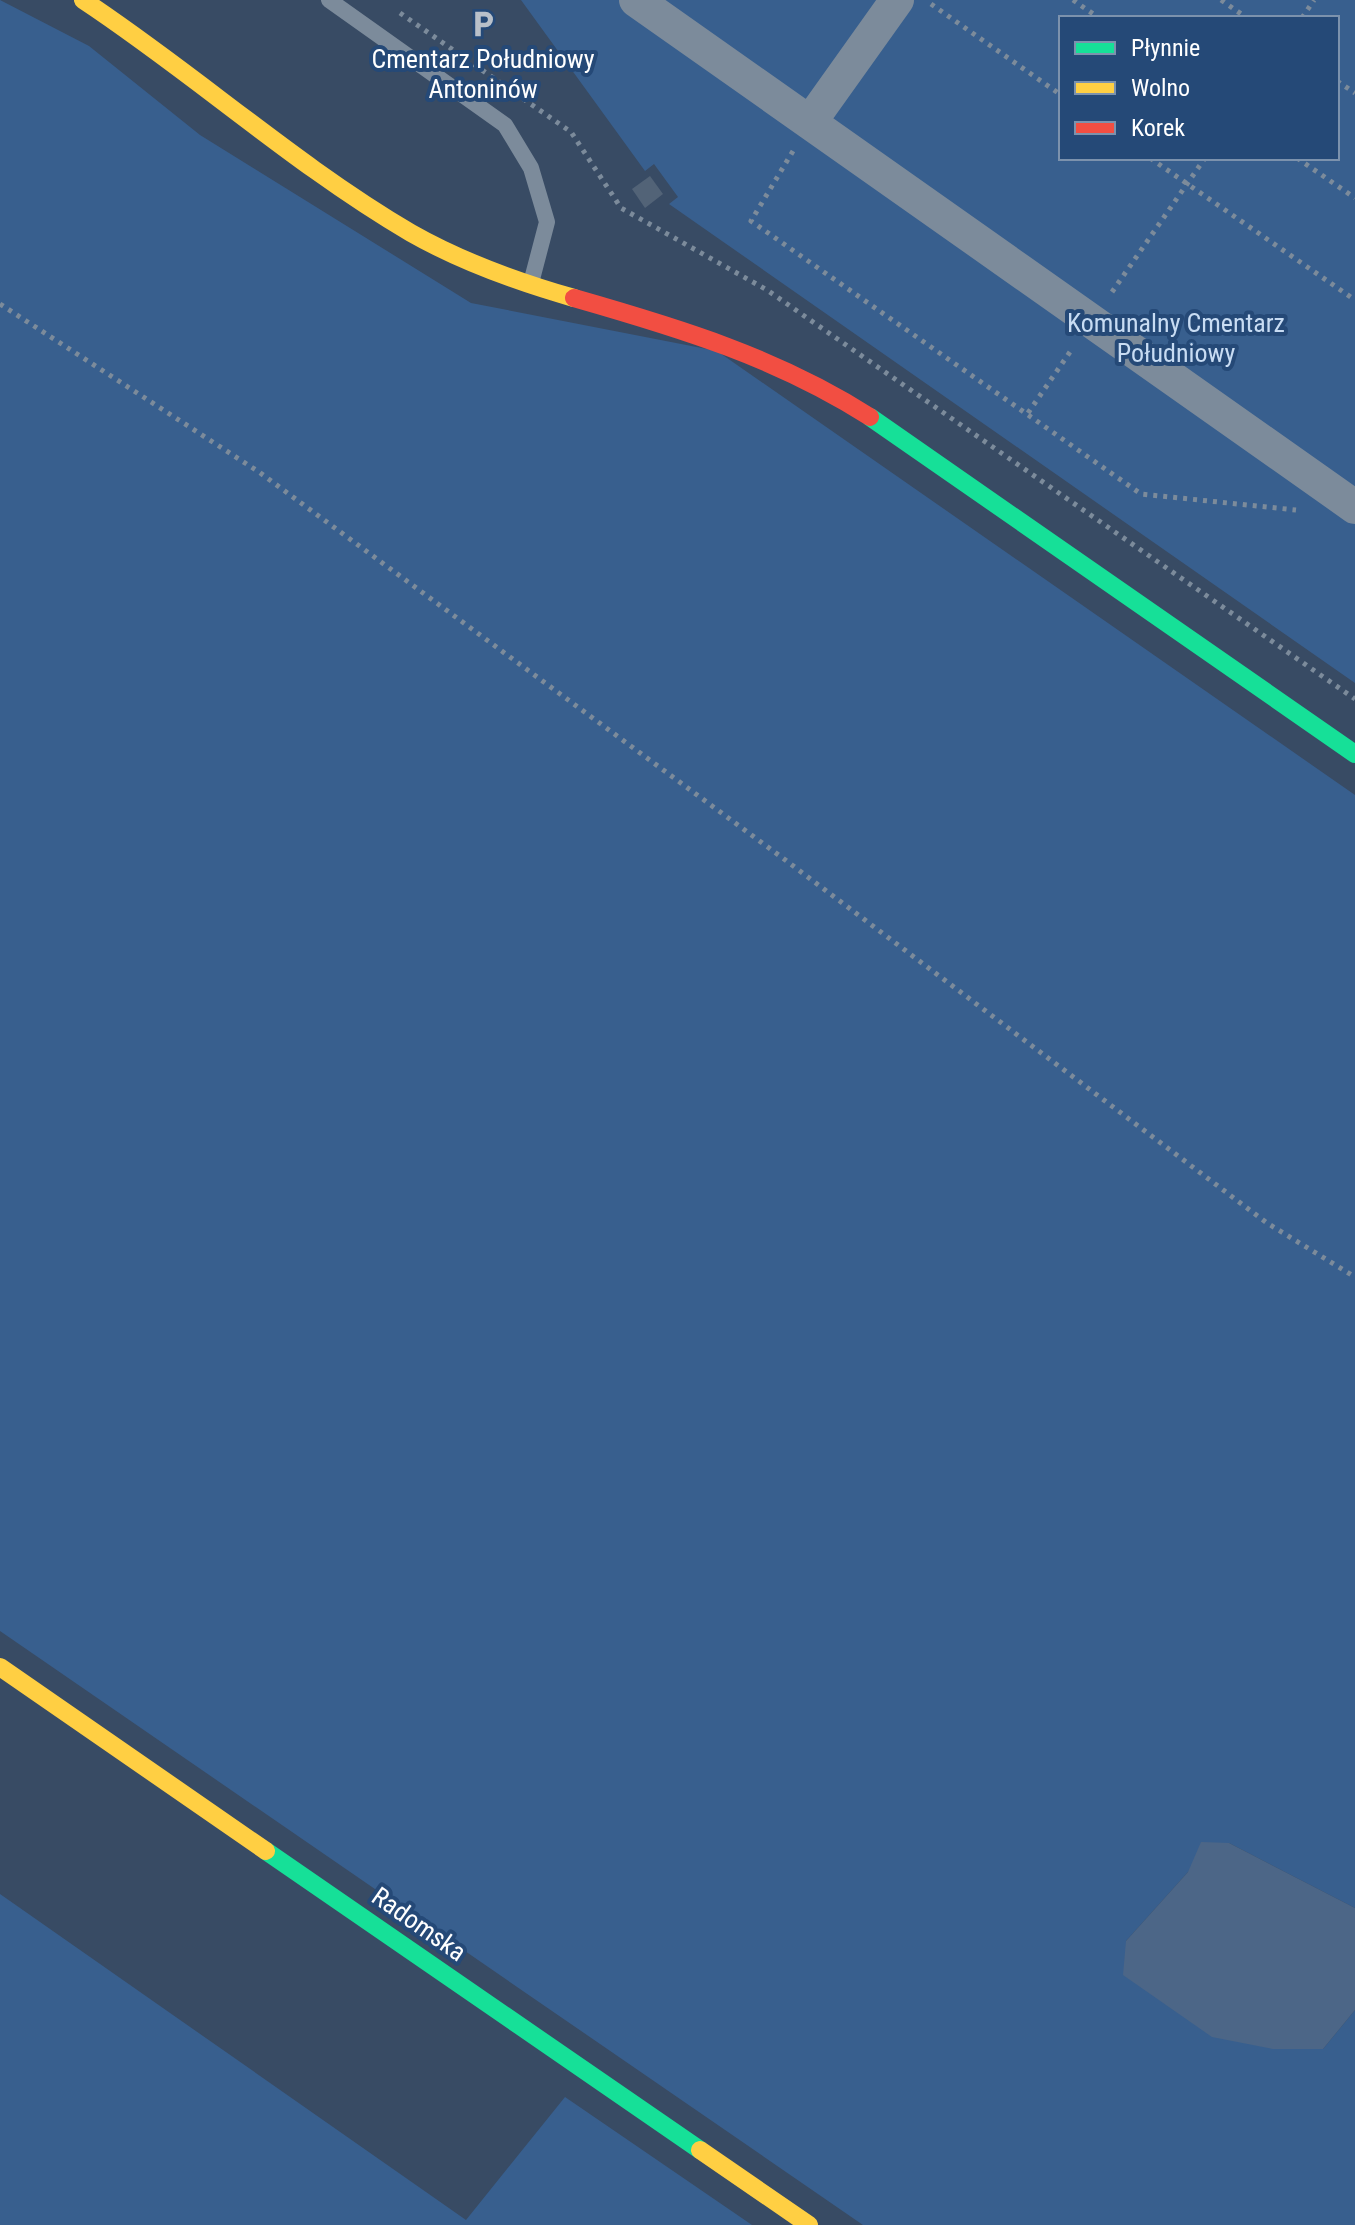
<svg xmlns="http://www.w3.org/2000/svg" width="1355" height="2225" font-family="'Roboto Condensed',sans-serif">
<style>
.green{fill:#385f8e;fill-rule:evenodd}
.water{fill:#4c6687}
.building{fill:#526377}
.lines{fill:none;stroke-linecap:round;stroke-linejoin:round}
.path{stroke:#7c8b9b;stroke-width:5;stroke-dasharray:4 6;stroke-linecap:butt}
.lane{stroke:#7c8b9b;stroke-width:16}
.street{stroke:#7c8b9b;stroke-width:34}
.fast{stroke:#16e098;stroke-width:18}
.slow{stroke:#ffcf43;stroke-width:18}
.jam{stroke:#f24e42;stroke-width:18}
.labels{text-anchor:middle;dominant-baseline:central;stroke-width:8;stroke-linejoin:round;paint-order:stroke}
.poi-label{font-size:26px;fill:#fff;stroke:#254977}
.park-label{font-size:26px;fill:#c8dcf3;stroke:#254977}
.street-label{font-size:26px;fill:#fff;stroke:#254977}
</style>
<rect width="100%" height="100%" fill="#384b64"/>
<path class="green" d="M 0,0 L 89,46 L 200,135 L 471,303 L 717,351 L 1355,795 L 1355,1908 L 1229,1843 L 1188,1872 L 1126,1941 L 1323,2049 L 1355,2010 L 1355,2225 L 863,2225 L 0,1631 Z
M 521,0 L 1355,0 L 1355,683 L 669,204 L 678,197 L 654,164 L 645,171 ZM 1061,18 L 1337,18 L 1337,158 L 1061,158 Z
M 0,1894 L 466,2220 L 565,2097 L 752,2225 L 0,2225 Z"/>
<path class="water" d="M 1201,1842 L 1229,1843 L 1355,1908 L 1355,2010 L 1323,2049 L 1273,2049 L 1212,2037 L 1123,1975 L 1126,1941 L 1188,1872 Z"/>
<path class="building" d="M 650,176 L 663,194 L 645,208 L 632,189 Z"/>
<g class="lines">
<path class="path" d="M 1073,0 L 1099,18
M 1221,0 L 1247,18
M 931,4 L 1061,95
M 400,13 L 571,132 L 621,208 L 767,290 L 1355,699
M 1302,18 L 1314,0
M 1337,81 L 1355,93
M 793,151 L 751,221 L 1141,494 L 1296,510
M 1150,158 L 1355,300
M 1297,158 L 1355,198
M 1112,292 L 1205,158
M 0,304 L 259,472 L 784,859 L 1267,1223 L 1355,1277
M 1028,413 L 1072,349"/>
<path class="lane" d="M 329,0 L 505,125 L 531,168 L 547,222 L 531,283"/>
<path class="street" d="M 636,0 L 1355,507
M 810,122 L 897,0"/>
<path class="fast" d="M 870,417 L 1355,754
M 266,1851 L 700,2150"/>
<path class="slow" d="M 83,0 C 195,74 295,165 411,233 C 462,262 518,282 574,298
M 0,1667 L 266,1851
M 700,2150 L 809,2225"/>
<path class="jam" d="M 574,298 C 679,328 778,358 870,417"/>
</g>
<defs>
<symbol id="parking-bare" viewBox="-9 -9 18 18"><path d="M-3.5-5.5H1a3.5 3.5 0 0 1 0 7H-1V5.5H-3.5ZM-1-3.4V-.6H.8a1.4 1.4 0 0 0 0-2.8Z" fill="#b9c0c9" stroke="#254977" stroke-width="2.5" paint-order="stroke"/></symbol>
</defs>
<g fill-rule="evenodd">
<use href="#parking-bare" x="463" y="4" width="40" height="40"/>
</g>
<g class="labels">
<g class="poi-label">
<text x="483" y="59">Cmentarz Południowy<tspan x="483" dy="30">Antoninów</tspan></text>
</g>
<g class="park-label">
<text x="1176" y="323">Komunalny Cmentarz<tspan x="1176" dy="30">Południowy</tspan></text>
</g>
<g class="street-label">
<text transform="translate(419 1924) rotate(35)">Radomska</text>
</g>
</g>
<rect x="1059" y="16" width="280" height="144" fill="#254977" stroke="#7c92ad" stroke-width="2"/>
<rect x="1075" y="42" width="40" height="12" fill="#16e098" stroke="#7c92ad" stroke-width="2"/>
<text x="1131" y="56" font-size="24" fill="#ffffff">Płynnie</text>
<rect x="1075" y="82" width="40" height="12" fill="#ffcf43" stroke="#7c92ad" stroke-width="2"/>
<text x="1131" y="96" font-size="24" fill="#ffffff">Wolno</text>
<rect x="1075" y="122" width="40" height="12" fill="#f24e42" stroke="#7c92ad" stroke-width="2"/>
<text x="1131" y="136" font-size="24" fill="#ffffff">Korek</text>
</svg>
